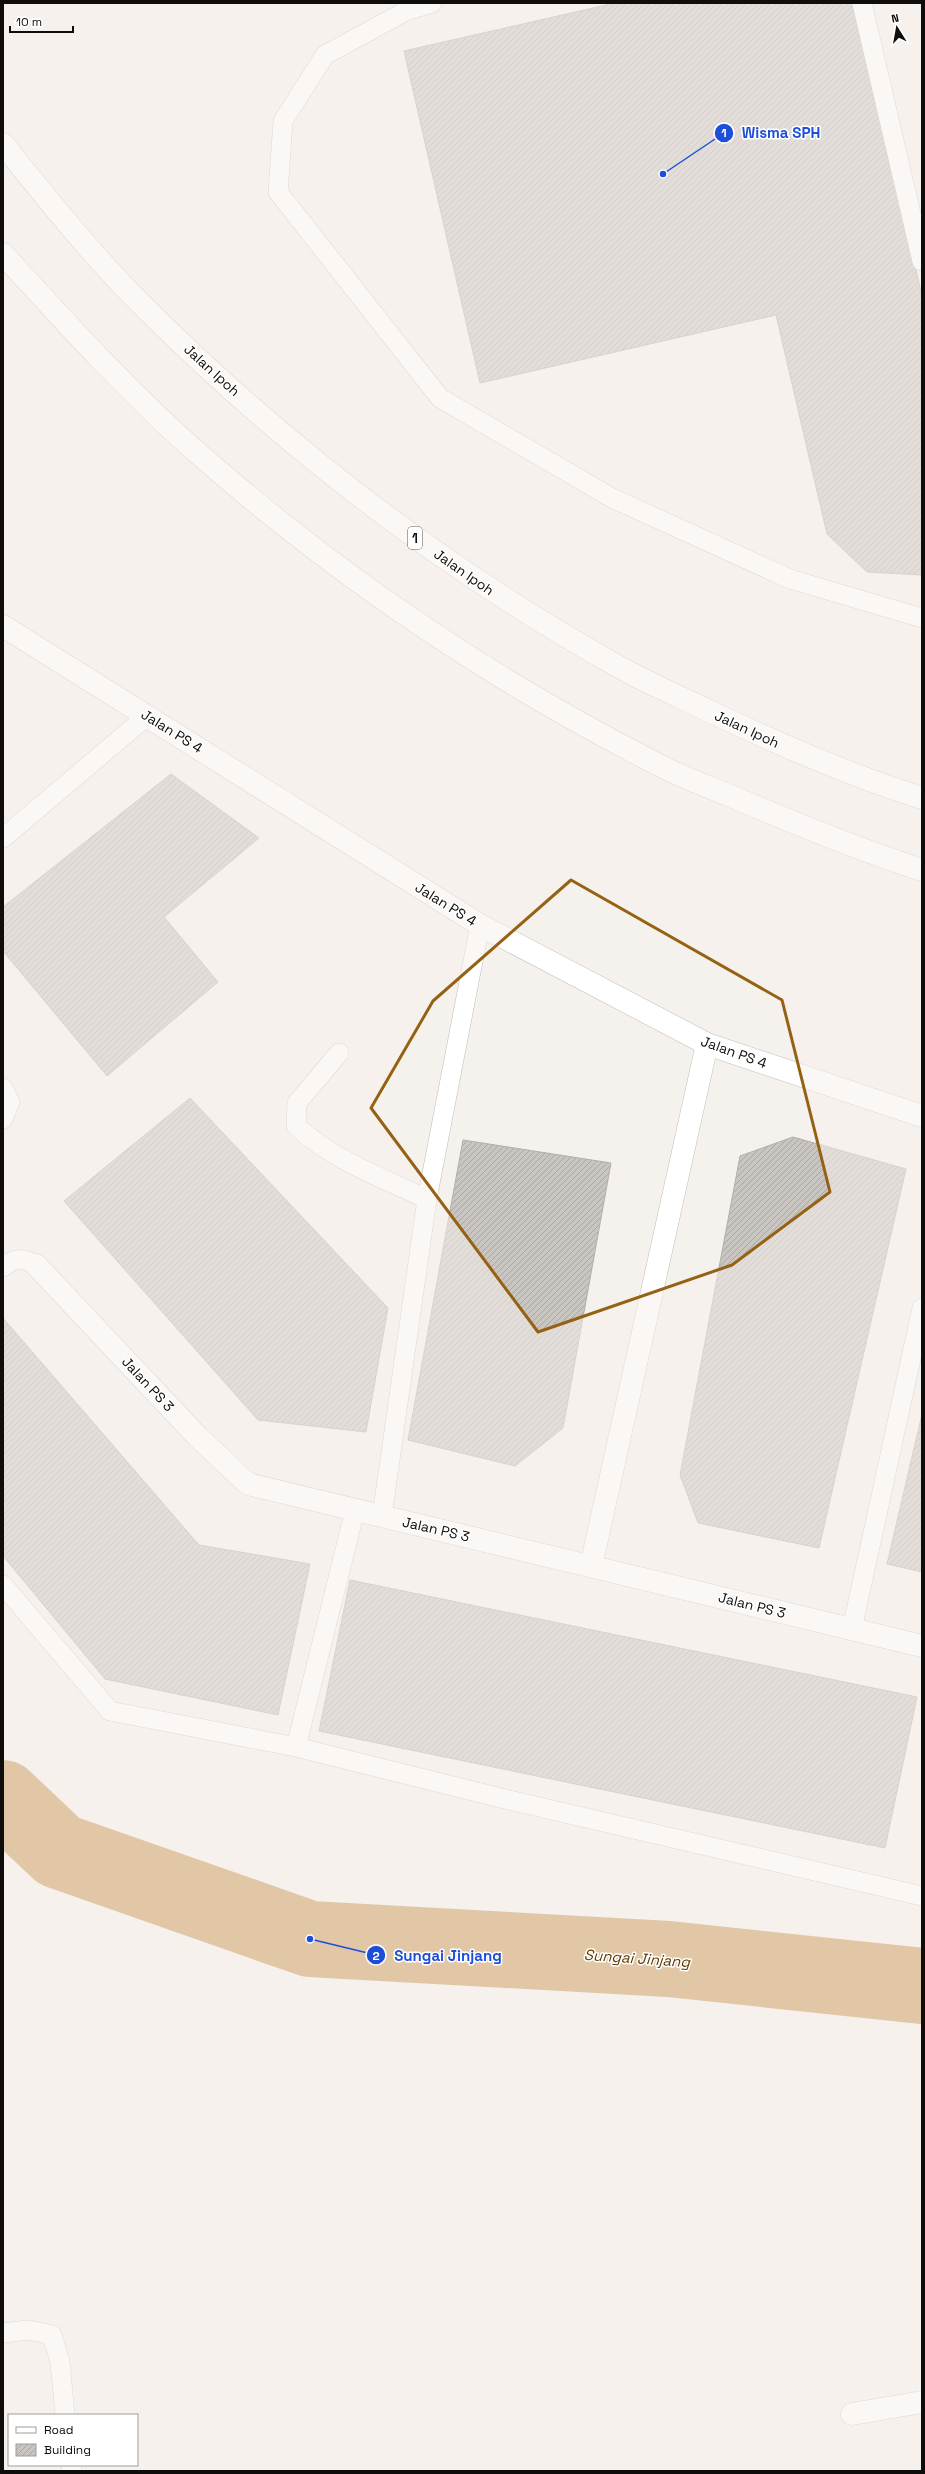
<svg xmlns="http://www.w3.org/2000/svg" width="925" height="2474" font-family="'Space Grotesk',sans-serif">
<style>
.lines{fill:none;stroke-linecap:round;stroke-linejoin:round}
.river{stroke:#c99552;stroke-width:76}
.building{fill:url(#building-hatch);stroke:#b2aeaa}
.service-casing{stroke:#c2beb9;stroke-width:20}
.minor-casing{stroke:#c2beb9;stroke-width:23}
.trunk-casing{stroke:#c2beb9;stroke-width:23}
.service{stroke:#fff;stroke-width:19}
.minor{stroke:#fff;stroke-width:22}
.trunk{stroke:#fff;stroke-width:22}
.marked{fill:none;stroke:#956215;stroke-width:3;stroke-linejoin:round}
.labels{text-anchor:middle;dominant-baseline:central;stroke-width:3;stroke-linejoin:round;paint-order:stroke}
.shield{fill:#fff;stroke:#565654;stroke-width:1}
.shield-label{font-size:13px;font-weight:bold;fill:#0e0d0b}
.street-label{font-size:14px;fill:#0e0d0b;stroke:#fff}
.water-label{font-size:15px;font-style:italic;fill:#5c3900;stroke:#fff}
.leader{fill:none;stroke:#1d4ed8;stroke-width:1.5}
.callout-dot{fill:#1d4ed8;stroke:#fff;stroke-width:1.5}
.mark-label{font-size:12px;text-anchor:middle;font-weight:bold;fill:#fff}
.callout-label{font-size:15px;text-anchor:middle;font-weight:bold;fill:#1d4ed8;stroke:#fff;stroke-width:3;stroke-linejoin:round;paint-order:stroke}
</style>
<defs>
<pattern id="building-hatch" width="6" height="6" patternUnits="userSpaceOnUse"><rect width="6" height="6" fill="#c9c5c0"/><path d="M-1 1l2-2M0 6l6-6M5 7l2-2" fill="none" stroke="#aba8a4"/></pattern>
</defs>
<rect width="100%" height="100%" fill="#f5f1ed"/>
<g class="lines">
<path class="river" d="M 3,1798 L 59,1851 L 310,1939 L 669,1959 L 922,1986"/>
</g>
<path class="building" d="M 615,3 L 855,3 L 922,296 L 922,575 L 867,572 L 827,534 L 776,315 L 480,383 L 404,51 Z
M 171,774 L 259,838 L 164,917 L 218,982 L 107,1076 L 3,951 L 3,907 Z
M 190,1098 L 388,1308 L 366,1432 L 258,1420 L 64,1201 Z
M 793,1137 L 906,1169 L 819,1548 L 698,1523 L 680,1475 L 740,1156 Z
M 463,1140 L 611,1163 L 563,1428 L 515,1466 L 408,1440 Z
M 3,1318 L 199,1545 L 310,1564 L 278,1715 L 105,1679 L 3,1556 Z
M 922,1414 L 922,1572 L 887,1564 Z
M 350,1580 L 917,1697 L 885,1848 L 319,1731 Z"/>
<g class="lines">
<defs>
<path id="service" d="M 432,3 L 406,11 L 325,55 L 283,121 L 278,192 L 440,398 L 612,498 L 790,579 L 922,618
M 862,3 L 922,261
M 3,838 L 147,716
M 339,1053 L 297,1103 L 296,1126 C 333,1160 382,1178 427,1199
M 3,1088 L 10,1102 L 3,1119
M 3,1267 C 15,1257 23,1258 36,1265
M 382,1516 L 427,1199 L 480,925
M 3,1585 L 110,1711 L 296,1747 L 355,1510
M 852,1629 L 922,1308
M 296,1747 L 505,1799 L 922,1896
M 3,2333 L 29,2330 L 52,2335 L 60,2362 L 65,2415
M 71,2465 L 72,2471"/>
<path id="minor" d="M 3,626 L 480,925 L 707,1044 L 922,1116
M 36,1265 L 197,1436 L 248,1484 L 922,1646
M 591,1566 L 707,1044
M 852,2414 L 922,2402"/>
<path id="trunk" d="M 3,144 C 48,200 95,259 146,309 C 287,449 447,571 621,668 C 650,684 680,697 709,711 C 778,744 849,775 922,798
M 3,254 C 66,323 129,393 200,455 C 339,577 495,682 661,766 C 684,778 709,787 733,797 C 796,824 857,849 922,870"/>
</defs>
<use href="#service" class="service-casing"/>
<use href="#minor" class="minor-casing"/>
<use href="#trunk" class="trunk-casing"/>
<use href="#service" class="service"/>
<use href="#minor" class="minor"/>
<use href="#trunk" class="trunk"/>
</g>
<path d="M0 0H925V2474H0ZM 571,880 L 782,1000 L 830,1192 L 732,1265 L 538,1332 L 371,1108 L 433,1001 Z" fill="#f5f1ed" fill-opacity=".55" fill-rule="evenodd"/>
<path class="marked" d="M 571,880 L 782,1000 L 830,1192 L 732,1265 L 538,1332 L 371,1108 L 433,1001 Z"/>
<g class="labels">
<rect class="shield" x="408" y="527" width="14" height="22" rx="3"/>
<g class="shield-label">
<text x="415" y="538">1</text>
</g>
<g class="street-label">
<text transform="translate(212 370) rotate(42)">Jalan Ipoh</text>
<text transform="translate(464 572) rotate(35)">Jalan Ipoh</text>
<text transform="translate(747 729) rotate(25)">Jalan Ipoh</text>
<text transform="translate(172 731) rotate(32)">Jalan PS 4</text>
<text transform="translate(446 904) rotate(32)">Jalan PS 4</text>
<text transform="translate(734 1052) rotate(20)">Jalan PS 4</text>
<text transform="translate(148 1384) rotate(47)">Jalan PS 3</text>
<text transform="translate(436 1529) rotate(13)">Jalan PS 3</text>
<text transform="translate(752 1605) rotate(14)">Jalan PS 3</text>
</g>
<g class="water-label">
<text transform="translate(637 1958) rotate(4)">Sungai Jinjang</text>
</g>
</g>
<path class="leader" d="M663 174L724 133M310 1939L376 1955"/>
<g class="callout-dot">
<circle cx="663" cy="174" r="4"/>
<circle cx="310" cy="1939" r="4"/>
<circle cx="724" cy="133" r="10"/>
<circle cx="376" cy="1955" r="10"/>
</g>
<g class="mark-label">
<text x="724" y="137">1</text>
<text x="376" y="1960">2</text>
</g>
<g class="callout-label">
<text x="781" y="138">Wisma SPH</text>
<text x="448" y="1961">Sungai Jinjang</text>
</g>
<rect width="925" height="2474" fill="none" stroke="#0e0d0b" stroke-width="8"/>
<rect x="8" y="2414" width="130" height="52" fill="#ffffff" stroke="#9f9e9d"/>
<rect x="16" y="2427" width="20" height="6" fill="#ffffff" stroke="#9f9e9d"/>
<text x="44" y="2434" font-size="12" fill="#0e0d0b">Road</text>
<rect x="16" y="2444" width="20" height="12" fill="url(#building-hatch)" stroke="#9f9e9d"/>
<text x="44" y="2454" font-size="12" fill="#0e0d0b">Building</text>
<g transform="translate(897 28) rotate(349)" stroke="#ffffff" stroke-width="3" paint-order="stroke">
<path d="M0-3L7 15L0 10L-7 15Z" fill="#0e0d0b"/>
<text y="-6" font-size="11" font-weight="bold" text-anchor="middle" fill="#0e0d0b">N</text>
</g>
<path d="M10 26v6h63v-6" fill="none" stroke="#0e0d0b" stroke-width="2"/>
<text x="16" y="26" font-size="12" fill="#0e0d0b" stroke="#ffffff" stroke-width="3" paint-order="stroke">10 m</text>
</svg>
